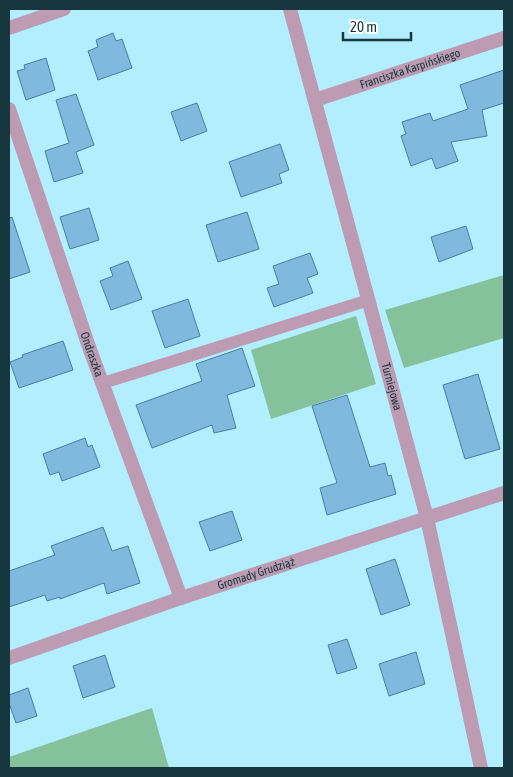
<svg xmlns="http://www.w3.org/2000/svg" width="513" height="777" font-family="'Asap Condensed',sans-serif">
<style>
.green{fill:#85c19b}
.building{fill:#7fbade;stroke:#457fa1}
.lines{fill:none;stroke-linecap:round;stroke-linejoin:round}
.service{stroke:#bc9bb3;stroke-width:12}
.minor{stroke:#bc9bb3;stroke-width:14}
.labels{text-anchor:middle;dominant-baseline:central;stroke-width:4;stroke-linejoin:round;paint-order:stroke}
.street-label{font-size:12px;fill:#17373f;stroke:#fff}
</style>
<rect width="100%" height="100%" fill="#b2eefe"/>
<path class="green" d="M 504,275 L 504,338 L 404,368 L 385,310 Z
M 356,316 L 376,384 L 271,419 L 251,350 Z
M 152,708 L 169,768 L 9,768 L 9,757 Z"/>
<path class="building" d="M 113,33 L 116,41 L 122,39 L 132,68 L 98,80 L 88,51 L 98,47 L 96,40 Z
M 46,58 L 55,90 L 26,100 L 17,71 L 25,69 L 24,65 Z
M 504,70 L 504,103 L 482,110 L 487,136 L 451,142 L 458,161 L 436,169 L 432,158 L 411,166 L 401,136 L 406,134 L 402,122 L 430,113 L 433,121 L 468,109 L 460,85 Z
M 76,94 L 94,145 L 76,152 L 83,173 L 54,182 L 45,151 L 69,143 L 56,100 Z
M 197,103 L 207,131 L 181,141 L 171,112 Z
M 280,144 L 289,170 L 279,174 L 282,183 L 241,197 L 229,162 Z
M 89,208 L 99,240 L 70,249 L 60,217 Z
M 247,212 L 259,249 L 218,262 L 206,225 Z
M 12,217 L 30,272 L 9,279 L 9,218 Z
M 466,226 L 473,249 L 439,262 L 431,237 Z
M 310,253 L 318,274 L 307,278 L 313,293 L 274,307 L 267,288 L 279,284 L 273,266 Z
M 128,261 L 142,299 L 111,310 L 100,281 L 113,276 L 110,268 Z
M 188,299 L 200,336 L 165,348 L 152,311 Z
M 63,341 L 73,370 L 19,388 L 10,362 L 23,357 L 22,355 Z
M 242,348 L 255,386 L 227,395 L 236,428 L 214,433 L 212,425 L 152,448 L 136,405 L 202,381 L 196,364 Z
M 478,374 L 500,449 L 465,459 L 443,385 Z
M 347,395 L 370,467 L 385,463 L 388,476 L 391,475 L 396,494 L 327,515 L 320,488 L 337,483 L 312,406 Z
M 85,438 L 88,447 L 92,445 L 100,467 L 62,481 L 59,472 L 50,475 L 43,454 Z
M 232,511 L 242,540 L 210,551 L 199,522 Z
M 103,527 L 112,551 L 128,546 L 140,583 L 107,594 L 104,583 L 60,599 L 60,597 L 47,601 L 45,595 L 9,607 L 9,571 L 55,555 L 51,546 Z
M 395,559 L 410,605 L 381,615 L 366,569 Z
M 347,639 L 357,668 L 337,674 L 328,645 Z
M 416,652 L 425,684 L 389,696 L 379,664 Z
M 105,655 L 115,687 L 83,698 L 73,666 Z
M 28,688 L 37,716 L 16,723 L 9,703 L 9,695 Z"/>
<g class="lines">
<path class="service" d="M 103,383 L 369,300"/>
<g class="minor">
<path id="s1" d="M 290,9 L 427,518 L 481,768"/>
<path d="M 9,28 L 64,9"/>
<path id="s2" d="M 315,100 L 504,38"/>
<path id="s3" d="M 9,109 L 89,347 L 181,598"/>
<path id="s4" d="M 9,658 L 181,598 L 504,493"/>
</g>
</g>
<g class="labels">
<g class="street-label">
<text stroke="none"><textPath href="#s2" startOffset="100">Franciszka Karpińskiego</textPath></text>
<text stroke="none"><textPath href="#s3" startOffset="259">Ondraszka</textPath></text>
<text stroke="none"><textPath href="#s1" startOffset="391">Turniejowa</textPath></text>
<text stroke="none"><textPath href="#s4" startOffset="261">Gromady Grudziąż</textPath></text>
</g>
</g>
<rect width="513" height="777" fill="none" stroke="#17373f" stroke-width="20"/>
<path d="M343 32v8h68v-8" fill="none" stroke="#17373f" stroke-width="2.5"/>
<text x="350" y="32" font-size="15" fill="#17373f" stroke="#ffffff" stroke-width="4" paint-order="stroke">20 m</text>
</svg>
